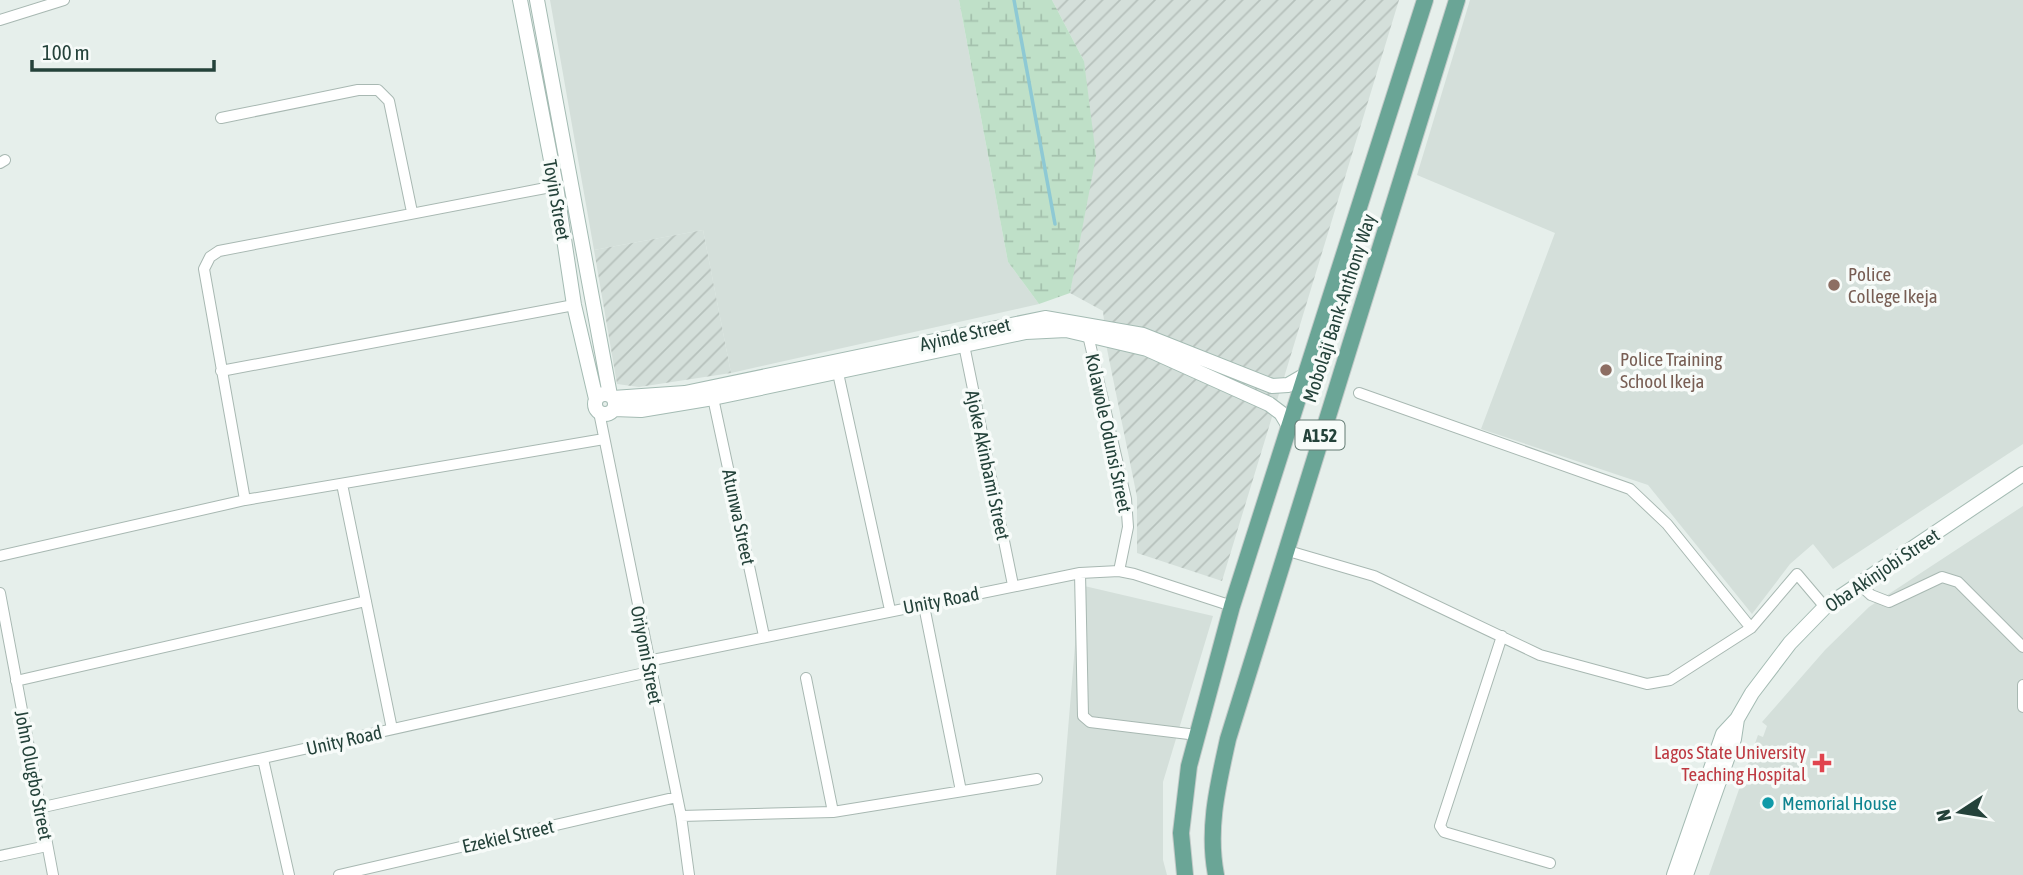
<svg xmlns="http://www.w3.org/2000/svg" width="2023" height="875" font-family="'Asap Condensed',sans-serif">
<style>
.built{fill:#d4dfda}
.industrial{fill:url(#industrial-furrows)}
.wetland{fill:url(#wetland-marsh)}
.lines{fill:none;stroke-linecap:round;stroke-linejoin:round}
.stream{stroke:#8ec9d4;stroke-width:3.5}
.street-casing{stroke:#a8b8b2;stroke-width:12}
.secondary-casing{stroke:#a4bbb3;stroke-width:16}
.primary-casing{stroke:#c2cac8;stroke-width:18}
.street{stroke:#fff;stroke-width:10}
.secondary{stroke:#fff;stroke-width:14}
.primary{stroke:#6aa596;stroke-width:16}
.education-dot{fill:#8d6e63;stroke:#f7fbf9;stroke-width:2.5}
.health-dot{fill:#e0444e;stroke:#f7fbf9;stroke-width:2.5}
.culture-dot{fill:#0f9aa8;stroke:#f7fbf9;stroke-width:2.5}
.labels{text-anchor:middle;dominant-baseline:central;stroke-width:7;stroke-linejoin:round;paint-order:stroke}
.shield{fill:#f7fbf9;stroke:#637a73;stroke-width:2}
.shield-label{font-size:18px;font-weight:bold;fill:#24423a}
.street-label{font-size:19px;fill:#24423a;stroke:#f7fbf9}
.education-label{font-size:19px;fill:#785e54;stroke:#f7fbf9;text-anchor:start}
.health-label{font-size:19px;fill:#be3a42;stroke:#f7fbf9;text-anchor:end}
.culture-label{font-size:19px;fill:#0d838f;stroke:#f7fbf9;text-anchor:start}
</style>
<defs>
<pattern id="industrial-furrows" width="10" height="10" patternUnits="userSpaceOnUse" patternTransform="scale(1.75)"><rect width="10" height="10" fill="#d4dfda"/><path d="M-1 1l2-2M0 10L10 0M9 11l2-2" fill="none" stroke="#b6c1bc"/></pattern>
<pattern id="wetland-marsh" width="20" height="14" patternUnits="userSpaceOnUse" patternTransform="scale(1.75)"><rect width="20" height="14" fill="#bfe0c8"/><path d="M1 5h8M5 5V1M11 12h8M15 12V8" fill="none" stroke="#a4c1ad"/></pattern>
</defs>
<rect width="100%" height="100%" fill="#e6efeb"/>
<path class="built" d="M 550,0 L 959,0 L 1008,262 L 1039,304 L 731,373 L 703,230 L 594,250 Z
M 1470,0 L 2023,0 L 2023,444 L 1833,569 L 1813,544 L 1790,564 L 1752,614 L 1648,485 L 1481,429 L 1555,233 L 1417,175 Z
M 2023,506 L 2023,875 L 1709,875 L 1758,735 L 1763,737 L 1767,726 L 1762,722 L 1825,650 L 1869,607 Z
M 1080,585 L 1213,616 L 1163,782 L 1163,860 L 1167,875 L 1056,875 Z"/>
<path class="industrial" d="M 1052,0 L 1399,0 L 1222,581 L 1137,553 L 1137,497 L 1107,349 L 1103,311 L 1070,293 L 1078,244 L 1084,61 Z
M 703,230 L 731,373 L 639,387 L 617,384 L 594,250 Z"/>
<path class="wetland" d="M 959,0 L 1052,0 L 1084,61 L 1096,156 L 1070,293 L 1039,304 L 1008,262 Z"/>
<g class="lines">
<path class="stream" d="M 1014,0 L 1055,224"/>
<defs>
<path id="street" d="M 0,20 L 64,0
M 221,118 L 358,90 L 378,90 L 389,101 L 412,212
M 0,163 L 5,160
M 1088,335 L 1126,499 L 1128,527 L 1119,571
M 964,345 L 1013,585
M 221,371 L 574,305
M 838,373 L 890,610
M 1359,393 L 1630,489 L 1667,524 L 1751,628
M 713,398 L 764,636
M 599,412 L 681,816 L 689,875
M 342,484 L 392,729
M 245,500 L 204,269 L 210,257 L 219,251 L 556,186
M 1285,550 L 1374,576 L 1540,655 L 1647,684 L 1670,680 L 1751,628 L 1797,574 L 1825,607
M 0,556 L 245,500 L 604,439
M 1080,573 L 1083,716 L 1090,722 L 1197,735
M 1858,583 L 1871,595 L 1889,602 L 1942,577 L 1958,582 L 2023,647
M 0,593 L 53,875
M 924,606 L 961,791
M 1502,636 L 1440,826 L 1444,832 L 1550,863
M 648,661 L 1080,573 L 1119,571 L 1134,574 L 1232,606
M 806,678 L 833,812
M 16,681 L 366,601
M 2023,685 L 2023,707
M 263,759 L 289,875
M 39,808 L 649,672
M 681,816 L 833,812 L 1037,779
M 0,856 L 47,846
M 339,875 L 677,797"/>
<path id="secondary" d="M 520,0 L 556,186 L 574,305 L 596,399
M 537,0 L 610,395
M595 404a10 10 0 1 1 20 0a10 10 0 1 1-20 0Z
M 613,398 L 685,393 L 1045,318 L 1143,335 L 1272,386 L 1288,385 L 1307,374
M 614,409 L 641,410 L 713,398 L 1026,332 L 1066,330 L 1147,349 L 1269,404 L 1281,413 L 1290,428
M 1674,875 L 1723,734 L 1737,719 L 1752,693 L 1790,643 L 1825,607 L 2023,474
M 1686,875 L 1734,739 L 1737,719"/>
<path id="primary" d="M 1185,875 L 1181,833 L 1189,766 L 1232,606 L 1425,0
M 1216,875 C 1207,828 1218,785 1228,739 L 1457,0"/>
</defs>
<use href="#street" class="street-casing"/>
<use href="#secondary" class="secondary-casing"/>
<use href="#primary" class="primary-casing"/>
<use href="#street" class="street"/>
<use href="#secondary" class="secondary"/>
<use href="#primary" class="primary"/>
</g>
<g class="education-dot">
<circle cx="1834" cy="285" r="7"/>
<circle cx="1606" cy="370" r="7"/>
</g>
<path class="health-dot" d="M1818.5 752.5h7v7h7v7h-7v7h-7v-7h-7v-7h7z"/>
<circle class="culture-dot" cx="1768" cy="803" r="7"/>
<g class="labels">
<rect class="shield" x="1295.5" y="420.5" width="49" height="29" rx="5"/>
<g class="shield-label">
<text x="1320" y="435">A152</text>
</g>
<g class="street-label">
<text transform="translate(557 200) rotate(80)">Toyin Street</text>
<text transform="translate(1339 308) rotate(-72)">Mobolaji Bank-Anthony Way</text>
<text transform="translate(965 334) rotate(-13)">Ayinde Street</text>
<text transform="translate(1109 433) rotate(78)">Kolawole Odunsi Street</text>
<text transform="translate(988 465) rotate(78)">Ajoke Akinbami Street</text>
<text transform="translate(739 517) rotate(78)">Atunwa Street</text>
<text transform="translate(1882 570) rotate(-34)">Oba Akinjobi Street</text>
<text transform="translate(941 600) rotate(-11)">Unity Road</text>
<text transform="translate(647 655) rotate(79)">Oriyomi Street</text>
<text transform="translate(344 740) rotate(-13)">Unity Road</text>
<text transform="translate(34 775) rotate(79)">John Olugbo Street</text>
<text transform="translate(508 836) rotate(-13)">Ezekiel Street</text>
</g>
<g class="education-label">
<text x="1848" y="274">Police<tspan x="1848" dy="22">College Ikeja</tspan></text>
<text x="1620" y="359">Police Training<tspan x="1620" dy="22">School Ikeja</tspan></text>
</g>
<g class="health-label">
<text x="1806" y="752">Lagos State University<tspan x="1806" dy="22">Teaching Hospital</tspan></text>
</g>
<g class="culture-label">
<text x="1782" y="803">Memorial House</text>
</g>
</g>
<g transform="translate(1960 812) rotate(258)" stroke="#f7fbf9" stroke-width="5" paint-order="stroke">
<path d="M0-5L12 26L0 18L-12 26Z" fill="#24423a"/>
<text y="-10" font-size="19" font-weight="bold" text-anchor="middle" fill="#24423a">N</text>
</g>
<path d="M32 60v10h182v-10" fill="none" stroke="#24423a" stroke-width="3.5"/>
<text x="42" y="60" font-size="21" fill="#24423a" stroke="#f7fbf9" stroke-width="5" paint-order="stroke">100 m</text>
</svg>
